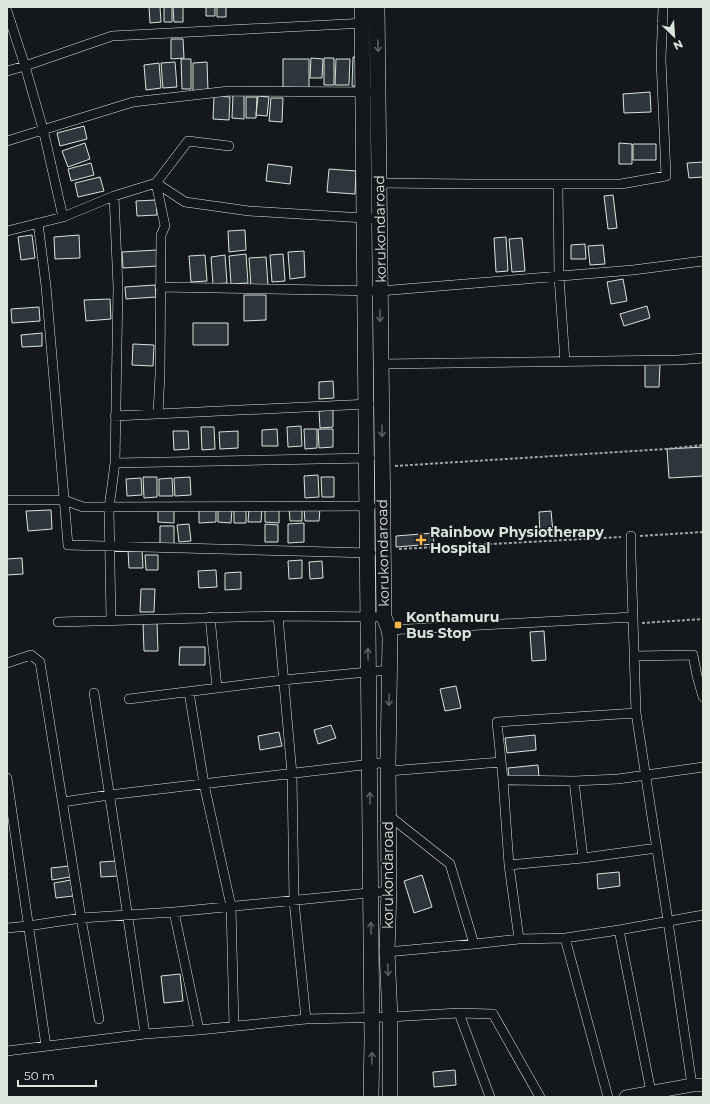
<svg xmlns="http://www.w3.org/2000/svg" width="710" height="1104" font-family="Montserrat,sans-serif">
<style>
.building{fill:#2c363c;stroke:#d8e6dc}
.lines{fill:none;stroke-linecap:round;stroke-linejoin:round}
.street-casing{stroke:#d8e6dc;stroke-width:10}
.secondary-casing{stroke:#d8e6dc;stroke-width:14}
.primary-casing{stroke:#d8e6dc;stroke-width:16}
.path{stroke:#9da8a2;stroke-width:2;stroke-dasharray:3 2;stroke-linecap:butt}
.street{stroke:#14181c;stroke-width:9}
.secondary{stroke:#14181c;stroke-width:13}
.primary{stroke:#14181c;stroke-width:15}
.oneway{stroke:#59605f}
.poi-dot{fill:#ffb74d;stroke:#14181c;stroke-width:1.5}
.labels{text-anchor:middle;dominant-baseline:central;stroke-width:3;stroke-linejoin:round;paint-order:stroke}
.street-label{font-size:14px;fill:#d8e6dc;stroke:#14181c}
.poi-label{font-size:14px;font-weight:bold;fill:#d8e6dc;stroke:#14181c;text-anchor:start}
</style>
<rect width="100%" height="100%" fill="#14181c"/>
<path class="building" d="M 149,7 L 160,7 L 161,22 L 150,23 Z
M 164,7 L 172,7 L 172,22 L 164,22 Z
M 173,7 L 183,7 L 183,22 L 174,22 Z
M 206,7 L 215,7 L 215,16 L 206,16 Z
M 217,7 L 226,7 L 226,17 L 217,17 Z
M 171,39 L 183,39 L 184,58 L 171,59 Z
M 353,57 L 367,58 L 366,87 L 352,86 Z
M 311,58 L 323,59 L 322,78 L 310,78 Z
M 324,58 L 334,58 L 334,85 L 324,85 Z
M 181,59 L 191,59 L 191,89 L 182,89 Z
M 283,59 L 309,59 L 309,88 L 283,87 Z
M 336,59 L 350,59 L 349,85 L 335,85 Z
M 175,62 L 177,87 L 163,88 L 161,63 Z
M 207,62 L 208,91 L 193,91 L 193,63 Z
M 159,63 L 161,88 L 146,90 L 144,65 Z
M 650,92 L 651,112 L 624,113 L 623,94 Z
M 233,95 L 244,95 L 244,119 L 232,118 Z
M 214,96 L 230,97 L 229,120 L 213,119 Z
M 258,96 L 269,97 L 267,116 L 256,115 Z
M 246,97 L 257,97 L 256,118 L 246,118 Z
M 271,98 L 283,98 L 282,122 L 269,121 Z
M 84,126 L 87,139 L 60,146 L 57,133 Z
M 85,143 L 90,159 L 68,167 L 62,151 Z
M 619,143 L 632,144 L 632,164 L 619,164 Z
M 633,144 L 656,144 L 656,160 L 633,160 Z
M 703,162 L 703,177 L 689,178 L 687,163 Z
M 91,163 L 94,175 L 71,181 L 68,169 Z
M 268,164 L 292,167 L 290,184 L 266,181 Z
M 329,169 L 356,171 L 355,194 L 327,192 Z
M 100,177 L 104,191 L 78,197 L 75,183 Z
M 613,195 L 617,228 L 608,229 L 604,196 Z
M 156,200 L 157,215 L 137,216 L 136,201 Z
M 245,230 L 246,250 L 229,252 L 228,231 Z
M 32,235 L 35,258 L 21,260 L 18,237 Z
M 79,235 L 80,258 L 55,259 L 54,237 Z
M 506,237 L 508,271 L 496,272 L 494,238 Z
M 522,238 L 525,271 L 512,272 L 509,239 Z
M 585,244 L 586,259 L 571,259 L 571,245 Z
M 603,245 L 605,264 L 590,265 L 588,246 Z
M 157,250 L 158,266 L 123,268 L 122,252 Z
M 304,251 L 305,277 L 290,279 L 288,252 Z
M 246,254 L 248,283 L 231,284 L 229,256 Z
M 283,254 L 285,281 L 272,282 L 270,255 Z
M 205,255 L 207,281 L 191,282 L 189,256 Z
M 225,255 L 227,283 L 213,284 L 211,257 Z
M 266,257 L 268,285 L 251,286 L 249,258 Z
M 623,279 L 627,301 L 611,304 L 607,282 Z
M 155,285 L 156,297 L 126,299 L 125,287 Z
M 244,295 L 266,295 L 266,320 L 244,321 Z
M 110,299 L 111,319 L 86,321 L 84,300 Z
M 647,306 L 650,318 L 624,326 L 620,314 Z
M 39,307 L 40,321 L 12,323 L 11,309 Z
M 193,323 L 228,323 L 228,345 L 193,345 Z
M 42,333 L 42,346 L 22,347 L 21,335 Z
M 133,344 L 154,345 L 153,366 L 132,365 Z
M 645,364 L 660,364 L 659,387 L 645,387 Z
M 333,381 L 334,398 L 319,399 L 319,382 Z
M 333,410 L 333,427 L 320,428 L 319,411 Z
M 301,426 L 302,446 L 288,447 L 287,427 Z
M 201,427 L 214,427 L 215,449 L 202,450 Z
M 277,429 L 278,446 L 262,446 L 262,430 Z
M 304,429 L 317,429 L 317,448 L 305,449 Z
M 318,429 L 333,429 L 333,447 L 319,448 Z
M 173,431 L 188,431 L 189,449 L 174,450 Z
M 238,431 L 238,448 L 220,449 L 219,432 Z
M 703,447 L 703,476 L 669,478 L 667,449 Z
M 318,475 L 319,497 L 305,498 L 304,476 Z
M 143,477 L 157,477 L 157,497 L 144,498 Z
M 190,477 L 191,495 L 175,496 L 174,478 Z
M 321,477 L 334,477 L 334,497 L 322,497 Z
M 141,478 L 142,495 L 127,496 L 126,479 Z
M 172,478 L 173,496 L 159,496 L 159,479 Z
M 265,507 L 279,508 L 279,523 L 265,522 Z
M 289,507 L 302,507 L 302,521 L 290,521 Z
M 199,508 L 216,508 L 216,522 L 199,523 Z
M 218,508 L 232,508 L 231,523 L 218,522 Z
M 249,508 L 262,508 L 261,522 L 248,522 Z
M 304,508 L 320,508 L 319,521 L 305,521 Z
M 158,509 L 174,509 L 174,523 L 158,522 Z
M 234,509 L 246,509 L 246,523 L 234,523 Z
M 51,510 L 52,529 L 28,531 L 26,511 Z
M 551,511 L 553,532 L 540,533 L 539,512 Z
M 304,523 L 304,542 L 288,543 L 288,524 Z
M 189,524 L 191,541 L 179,542 L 177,525 Z
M 265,524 L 278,525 L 278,542 L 265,542 Z
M 160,526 L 174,526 L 174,544 L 160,544 Z
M 433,533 L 434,544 L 396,547 L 396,536 Z
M 142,549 L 143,568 L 129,568 L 128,550 Z
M 145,555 L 158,555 L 158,570 L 146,570 Z
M 22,558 L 23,574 L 7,575 L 7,559 Z
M 302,560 L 302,578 L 289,579 L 288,561 Z
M 322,561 L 323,578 L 310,579 L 309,562 Z
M 216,570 L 217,587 L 199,588 L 198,571 Z
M 241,572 L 241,589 L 225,590 L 225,573 Z
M 141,589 L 155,589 L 154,612 L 140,612 Z
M 157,622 L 158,651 L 144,651 L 143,623 Z
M 544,631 L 546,660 L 532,661 L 530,632 Z
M 180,647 L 205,647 L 205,665 L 179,665 Z
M 456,686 L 461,708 L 445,711 L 440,689 Z
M 331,725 L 336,738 L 318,744 L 314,730 Z
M 279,732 L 282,746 L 260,750 L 258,736 Z
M 535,735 L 536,750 L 507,753 L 505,738 Z
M 538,765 L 539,777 L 509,780 L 508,768 Z
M 117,861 L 118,876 L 101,877 L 100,862 Z
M 69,866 L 70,877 L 52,880 L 51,868 Z
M 619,872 L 620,886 L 598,889 L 597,874 Z
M 422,875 L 432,907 L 414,913 L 404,881 Z
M 71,880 L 73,896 L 56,898 L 54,883 Z
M 180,974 L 183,1001 L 164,1003 L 161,976 Z
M 455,1070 L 456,1085 L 434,1087 L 433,1072 Z"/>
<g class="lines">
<defs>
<path id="street" d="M 7,11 L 25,66 L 43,129 L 63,217
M 7,71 L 25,66 L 112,36 L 366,23
M 7,141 L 133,102 L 229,91 L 378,92
M 379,183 L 473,184 L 621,184 L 666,176 L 661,59 L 663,7
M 558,184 L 559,277 L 565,362
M 38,223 L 46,286 L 68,545 L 371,553
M 7,231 L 63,217 L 114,196 L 156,183 L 185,202 L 249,211 L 380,219
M 160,287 L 380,291 L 633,270 L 703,261
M 381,364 L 678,360 L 703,358
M 158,414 L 160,374 L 161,235 L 165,226 L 156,183 L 188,141 L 229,146
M 115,416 L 369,404
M 115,463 L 370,458
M 7,500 L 64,500 L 83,507 L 371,506
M 631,536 L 631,556 L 636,713 L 668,921 L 692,1085
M 278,616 L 292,774 L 294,901 L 306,1019
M 210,617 L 217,688
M 111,620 L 109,508 L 115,463 L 118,287 L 114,196
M 58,622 L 278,616 L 384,617
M 389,630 L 633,617
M 634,656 L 693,655 L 697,676 L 703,697
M 7,663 L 31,655 L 40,662 L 81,918 L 99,1019
M 189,692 L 204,784 L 231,906 L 234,1026
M 94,693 C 111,807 129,920 145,1034
M 129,699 L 283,680 L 389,670
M 389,771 L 501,762
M 7,778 L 46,1046
M 503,780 L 574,781 L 618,779 L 703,767
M 574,781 L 583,858
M 63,802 L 109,795 L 388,762
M 388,815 L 450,864 L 474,944
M 509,865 L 583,858 L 657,848
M 174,912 L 199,1030
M 7,928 L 28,926 L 81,918 L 174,912 L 389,891
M 619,930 L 651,1092
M 565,938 L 608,1097
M 519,939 L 509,865 L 503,780 L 497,722 L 636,713
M 387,952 L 474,944 L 519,939 L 565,938 L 619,930 L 703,915
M 459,1013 L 490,1097
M 7,1051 L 145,1034 L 199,1030 L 306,1019 L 390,1017 L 459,1013 L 493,1014 L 540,1097"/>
<path id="secondary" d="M 626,1097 L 692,1085 L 703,1085"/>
<path id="primary" d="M 362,7 L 372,1040 L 371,1097
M 377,7 L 384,617 L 389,630 L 390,637 L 388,762 L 389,891 L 387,952 L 390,1017 L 390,1097"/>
</defs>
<use href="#street" class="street-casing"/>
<use href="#secondary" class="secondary-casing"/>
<use href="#primary" class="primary-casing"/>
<path class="path" d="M 395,466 L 666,449 L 703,445
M 640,536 L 703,532
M 399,549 L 621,537
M 642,623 L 703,619"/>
<use href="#street" class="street"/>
<use href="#secondary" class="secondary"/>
<use href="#primary" class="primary"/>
</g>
<defs><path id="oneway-shaft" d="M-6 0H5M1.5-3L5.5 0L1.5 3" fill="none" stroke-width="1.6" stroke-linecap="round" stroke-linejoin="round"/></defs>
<g class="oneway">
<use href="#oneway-shaft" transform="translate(378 46) rotate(89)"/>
<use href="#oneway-shaft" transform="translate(380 316) rotate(90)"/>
<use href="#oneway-shaft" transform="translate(382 431) rotate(90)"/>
<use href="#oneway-shaft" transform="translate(368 654) rotate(-91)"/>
<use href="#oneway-shaft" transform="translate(389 700) rotate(91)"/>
<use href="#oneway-shaft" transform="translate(370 798) rotate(-91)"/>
<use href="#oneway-shaft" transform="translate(371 928) rotate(-91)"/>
<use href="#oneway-shaft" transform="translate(388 970) rotate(87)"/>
<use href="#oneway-shaft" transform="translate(372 1058) rotate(-88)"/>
</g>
<g class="poi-dot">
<path d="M419 534h4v4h4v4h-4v4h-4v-4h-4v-4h4z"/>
<rect x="394" y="621" width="8" height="8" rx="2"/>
</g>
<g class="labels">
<g class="street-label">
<text transform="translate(380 229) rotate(-91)">korukondaroad</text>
<text transform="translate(383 553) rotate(-91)">korukondaroad</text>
<text transform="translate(388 875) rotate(-90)">korukondaroad</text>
</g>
<g class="poi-label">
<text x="430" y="532">Rainbow Physiotherapy<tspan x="430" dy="16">Hospital</tspan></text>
<text x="406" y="617">Konthamuru<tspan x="406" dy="16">Bus Stop</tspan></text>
</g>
</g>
<rect width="710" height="1104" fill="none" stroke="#d8e6dc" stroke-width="16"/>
<g transform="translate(674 36) rotate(155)" stroke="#14181c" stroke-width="3" paint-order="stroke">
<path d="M0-3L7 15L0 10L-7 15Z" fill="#d8e6dc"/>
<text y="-6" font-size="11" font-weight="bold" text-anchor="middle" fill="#d8e6dc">N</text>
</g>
<path d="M18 1080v6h78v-6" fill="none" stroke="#d8e6dc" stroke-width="2"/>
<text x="24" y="1080" font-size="12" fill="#d8e6dc" stroke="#14181c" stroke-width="3" paint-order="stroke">50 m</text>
</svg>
